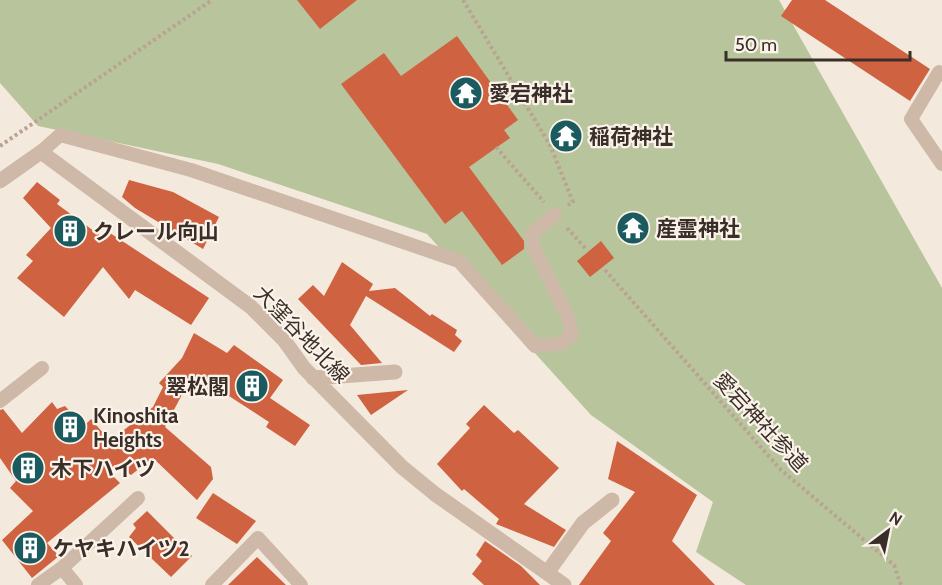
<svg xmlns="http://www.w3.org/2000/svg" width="942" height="585" font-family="Cabin,'Noto Sans JP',sans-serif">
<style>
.green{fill:#b8c59c}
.building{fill:#ce6241}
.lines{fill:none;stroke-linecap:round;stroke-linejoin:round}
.path{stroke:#baa392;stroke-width:4;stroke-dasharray:3 3;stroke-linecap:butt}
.service{stroke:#ceb9a8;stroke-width:14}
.minor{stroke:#ceb9a8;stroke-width:15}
.labels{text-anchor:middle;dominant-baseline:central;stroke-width:4.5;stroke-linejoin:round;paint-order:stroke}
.poi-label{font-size:21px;font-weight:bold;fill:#3a2e29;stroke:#fbf3ea;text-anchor:start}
.street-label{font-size:21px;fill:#3a2e29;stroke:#fbf3ea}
</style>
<rect width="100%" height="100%" fill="#f4e9dd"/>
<path class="green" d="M 0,0 L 779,0 L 942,288 L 942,585 L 746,585 L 696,552 L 713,502 L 591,415 L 427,234 L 218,164 L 38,126 L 0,83 Z"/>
<path class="building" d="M 297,0 L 357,0 L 320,29 Z
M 792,0 L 825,0 L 930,69 L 910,101 L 781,16 Z
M 457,36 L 518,120 L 504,130 L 510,138 L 469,167 L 524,241 L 524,249 L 502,265 L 462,211 L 445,224 L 341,84 L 384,53 L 401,76 Z
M 129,180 L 173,192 L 219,217 L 203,249 L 135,208 L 122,197 Z
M 37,182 L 60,200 L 57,204 L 102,237 L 107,231 L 209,298 L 191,325 L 135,290 L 129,299 L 103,267 L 64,317 L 17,278 L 33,261 L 26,255 L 51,228 L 23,198 Z
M 601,241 L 614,258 L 590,277 L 577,261 Z
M 342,262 L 373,284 L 369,291 L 395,288 L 430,316 L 432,314 L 457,330 L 455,335 L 462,341 L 454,352 L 366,296 L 350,325 L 382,363 L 361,365 L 298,299 L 313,285 L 324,296 Z
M 194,333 L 227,353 L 234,345 L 283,380 L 270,398 L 310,425 L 295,446 L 266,427 L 269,422 L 212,385 L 204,397 L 187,385 L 165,427 L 211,467 L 213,479 L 197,500 L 153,458 L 131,475 L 115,465 L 109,472 L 120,483 L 47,543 L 59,556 L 32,578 L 2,540 L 33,511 L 10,488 L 16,481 L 0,458 L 0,410 L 3,409 L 22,433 L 52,402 L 57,409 L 65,406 L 76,418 L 79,416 L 87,423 L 91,419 L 110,441 L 153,407 L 163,387 L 159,383 L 182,358 Z
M 408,390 L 371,415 L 357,395 Z
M 484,405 L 514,433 L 518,430 L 559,468 L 524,504 L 566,530 L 554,547 L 496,524 L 499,519 L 464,489 L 462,491 L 437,464 L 470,428 L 466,424 Z
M 617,441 L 697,495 L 672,541 L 715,585 L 579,585 L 611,541 L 603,533 L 635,492 L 608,479 Z
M 213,493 L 256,521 L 237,544 L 196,518 Z
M 147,511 L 192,556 L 171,577 L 129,537 L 136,528 L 133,524 Z
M 485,541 L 521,566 L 540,585 L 484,585 L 472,574 L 482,561 L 476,555 Z
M 257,557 L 286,585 L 228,585 Z"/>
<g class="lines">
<path class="path" d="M 463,0 L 550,145 L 573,202 L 568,205
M 0,146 L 212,0
M 496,147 L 544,202
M 567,228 L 586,249
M 605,270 L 781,470 L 894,565 L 901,585"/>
<path class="service" d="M 939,72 L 911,119 L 942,164
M 41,152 L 60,135 L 191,170 L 459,261 L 535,346 L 560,344 L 572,335 L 568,317 L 533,246 L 532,234 L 555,214
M 0,401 L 42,368
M 62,568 L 76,585
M 38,585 L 62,568 L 138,498
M 212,585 L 258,538 L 301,585"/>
<path class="minor" d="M 0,181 L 41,152 L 251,307 L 284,340 L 304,368 L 402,467 L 435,494 L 564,585
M 313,378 L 395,372
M 547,573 L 583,523 L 612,500"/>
</g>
<defs>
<symbol id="temple-disc" viewBox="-11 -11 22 22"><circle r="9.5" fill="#1b5b5f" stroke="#fbf3ea"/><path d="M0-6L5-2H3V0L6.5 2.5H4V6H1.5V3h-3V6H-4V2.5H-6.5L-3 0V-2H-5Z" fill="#fff"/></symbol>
<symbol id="building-disc" viewBox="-11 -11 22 22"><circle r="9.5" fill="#1b5b5f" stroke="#fbf3ea"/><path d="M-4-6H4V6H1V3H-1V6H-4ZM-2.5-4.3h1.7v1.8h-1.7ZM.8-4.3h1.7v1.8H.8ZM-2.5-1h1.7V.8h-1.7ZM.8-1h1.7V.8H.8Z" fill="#fff"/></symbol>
</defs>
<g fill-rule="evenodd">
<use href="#temple-disc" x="447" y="74" width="38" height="38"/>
<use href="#temple-disc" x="547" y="117" width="38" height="38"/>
<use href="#temple-disc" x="614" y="209" width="38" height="38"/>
<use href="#building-disc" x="51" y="212" width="38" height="38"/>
<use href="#building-disc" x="233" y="367" width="38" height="38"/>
<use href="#building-disc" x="51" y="408" width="38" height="38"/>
<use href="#building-disc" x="9" y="449" width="38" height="38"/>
<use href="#building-disc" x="11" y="529" width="38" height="38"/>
</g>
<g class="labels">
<g class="poi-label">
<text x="489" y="93">愛宕神社</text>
<text x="589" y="136">稲荷神社</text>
<text x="656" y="228">産霊神社</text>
<text x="93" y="231">クレール向山</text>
<text x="229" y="386" text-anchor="end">翠松閣</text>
<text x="93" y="415">Kinoshita<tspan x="93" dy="24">Heights</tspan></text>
<text x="51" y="468">木下ハイツ</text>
<text x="53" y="548">ケヤキハイツ2</text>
</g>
<g class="street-label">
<text transform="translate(302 334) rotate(46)">大窪谷地北線</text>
<text transform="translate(761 422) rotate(47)">愛宕神社参道</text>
</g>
</g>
<g transform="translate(888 531) rotate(32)" stroke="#fbf3ea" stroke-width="4.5" paint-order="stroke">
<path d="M0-4.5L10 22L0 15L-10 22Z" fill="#3a2e29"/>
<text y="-9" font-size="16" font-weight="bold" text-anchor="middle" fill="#3a2e29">N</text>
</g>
<path d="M726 51v9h184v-9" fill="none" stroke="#3a2e29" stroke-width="3"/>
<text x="735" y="51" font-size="18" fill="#3a2e29" stroke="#fbf3ea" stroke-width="4.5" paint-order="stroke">50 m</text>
</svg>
